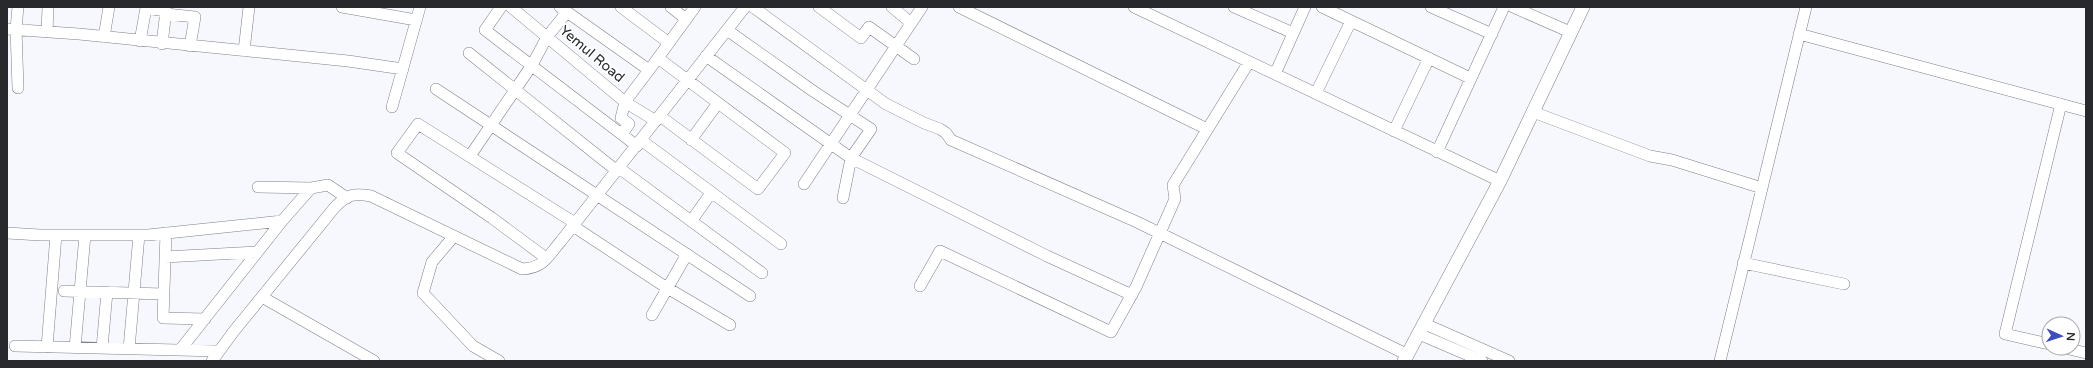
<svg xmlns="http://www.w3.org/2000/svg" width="2093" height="368" font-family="'Varela Round',sans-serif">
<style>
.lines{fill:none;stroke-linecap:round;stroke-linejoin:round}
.minor-casing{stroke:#7e818a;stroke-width:12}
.major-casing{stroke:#7e818a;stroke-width:14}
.minor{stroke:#fff;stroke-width:11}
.major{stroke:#fff;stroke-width:13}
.labels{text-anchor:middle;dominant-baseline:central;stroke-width:3.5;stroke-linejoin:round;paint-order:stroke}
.street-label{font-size:14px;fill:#28292d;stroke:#fff}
</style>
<rect width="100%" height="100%" fill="#f6f8fe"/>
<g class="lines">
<defs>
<path id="minor" d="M 342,7 L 416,20
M 501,7 L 485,30 L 637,146
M 511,7 L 625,102 L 656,121
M 560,7 L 649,70 L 658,58 L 785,153 L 758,189 L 660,116
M 621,7 L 669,43
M 671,7 L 686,19
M 753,7 L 886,104 L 924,123 L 940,129 L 946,133 L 951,140 L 1137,222 L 1408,355
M 819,7 L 861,38 L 869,27 L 914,59
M 892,7 L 911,23
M 959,7 L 1207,129
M 1134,7 L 1500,181
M 1234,7 L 1293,33
M 1322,7 L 1470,78
M 1431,7 L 1492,34
M 1513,7 L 1570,32
M 166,14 L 195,17 L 190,46
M 7,29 L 79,34 L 348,61 L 403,69
M 727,30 L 813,91 L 871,129 L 851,158 L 843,198
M 47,32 L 48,7
M 1799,34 L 2086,111
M 104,37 L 109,7
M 140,41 L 146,8 L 166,11 L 162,44
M 244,51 L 249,7
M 469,53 L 617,171
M 706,56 L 851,158 L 1047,256 L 1132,295
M 658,58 L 695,7
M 1275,74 L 1305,7
M 18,88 L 16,29 L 18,7
M 436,89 L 750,296
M 1316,93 L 1351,21
M 392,107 L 420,7
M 1533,112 L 1650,156 L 1672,160 L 1762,188
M 1394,131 L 1429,58
M 622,134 L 629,124 L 621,118 L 625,102 L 649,70
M 641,140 L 781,244
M 691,140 L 718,103
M 1437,152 L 1504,7
M 470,156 L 532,65 L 547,37 L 567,12
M 619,168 L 762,273
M 804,184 L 922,7
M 258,187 L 311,188
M 692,220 L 711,193
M 573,226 L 664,286 L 730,325
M 7,233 L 40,235 L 148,235 L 282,221 L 311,188 L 328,185 L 347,198
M 166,233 L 163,318 L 205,319
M 454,236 L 432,262 L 423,293 L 473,346 L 499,361
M 165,257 L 257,252
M 546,258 L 492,218 L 397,153 L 418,124 L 575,223
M 1743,263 L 1844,284
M 920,286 L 940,251 L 1111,332 L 1136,287 L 1175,199 L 1173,185 L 1249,62
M 64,291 L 163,294
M 262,297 L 374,361
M 652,315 L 687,254
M 1425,324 L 1509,361
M 1419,334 L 1482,361
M 2049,344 L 2005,334 L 2061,104
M 15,346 L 219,351
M 47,347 L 56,235
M 75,348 L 85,235
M 102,348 L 107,292
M 2065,348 L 2086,353
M 129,349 L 139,235
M 180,350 L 282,221
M 212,361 L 234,331 L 335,207 C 348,194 354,193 371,196 L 522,269 C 544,268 548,256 561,241 L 745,7
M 1720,361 L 1806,7"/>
<path id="major" d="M 1404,361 L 1500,181 L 1583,7"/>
</defs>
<use href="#minor" class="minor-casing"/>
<use href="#major" class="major-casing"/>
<use href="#minor" class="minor"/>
<use href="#major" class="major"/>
</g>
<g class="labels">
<g class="street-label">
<text transform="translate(592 54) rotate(40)">Yemul Road</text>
</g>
</g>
<rect width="2093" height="368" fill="none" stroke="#28292d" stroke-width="16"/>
<g transform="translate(2061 336) rotate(93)"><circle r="19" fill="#ffffff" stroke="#a9a9ab"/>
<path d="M0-3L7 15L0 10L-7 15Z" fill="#3d4cc0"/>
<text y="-6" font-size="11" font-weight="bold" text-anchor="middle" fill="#28292d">N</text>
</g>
</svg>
